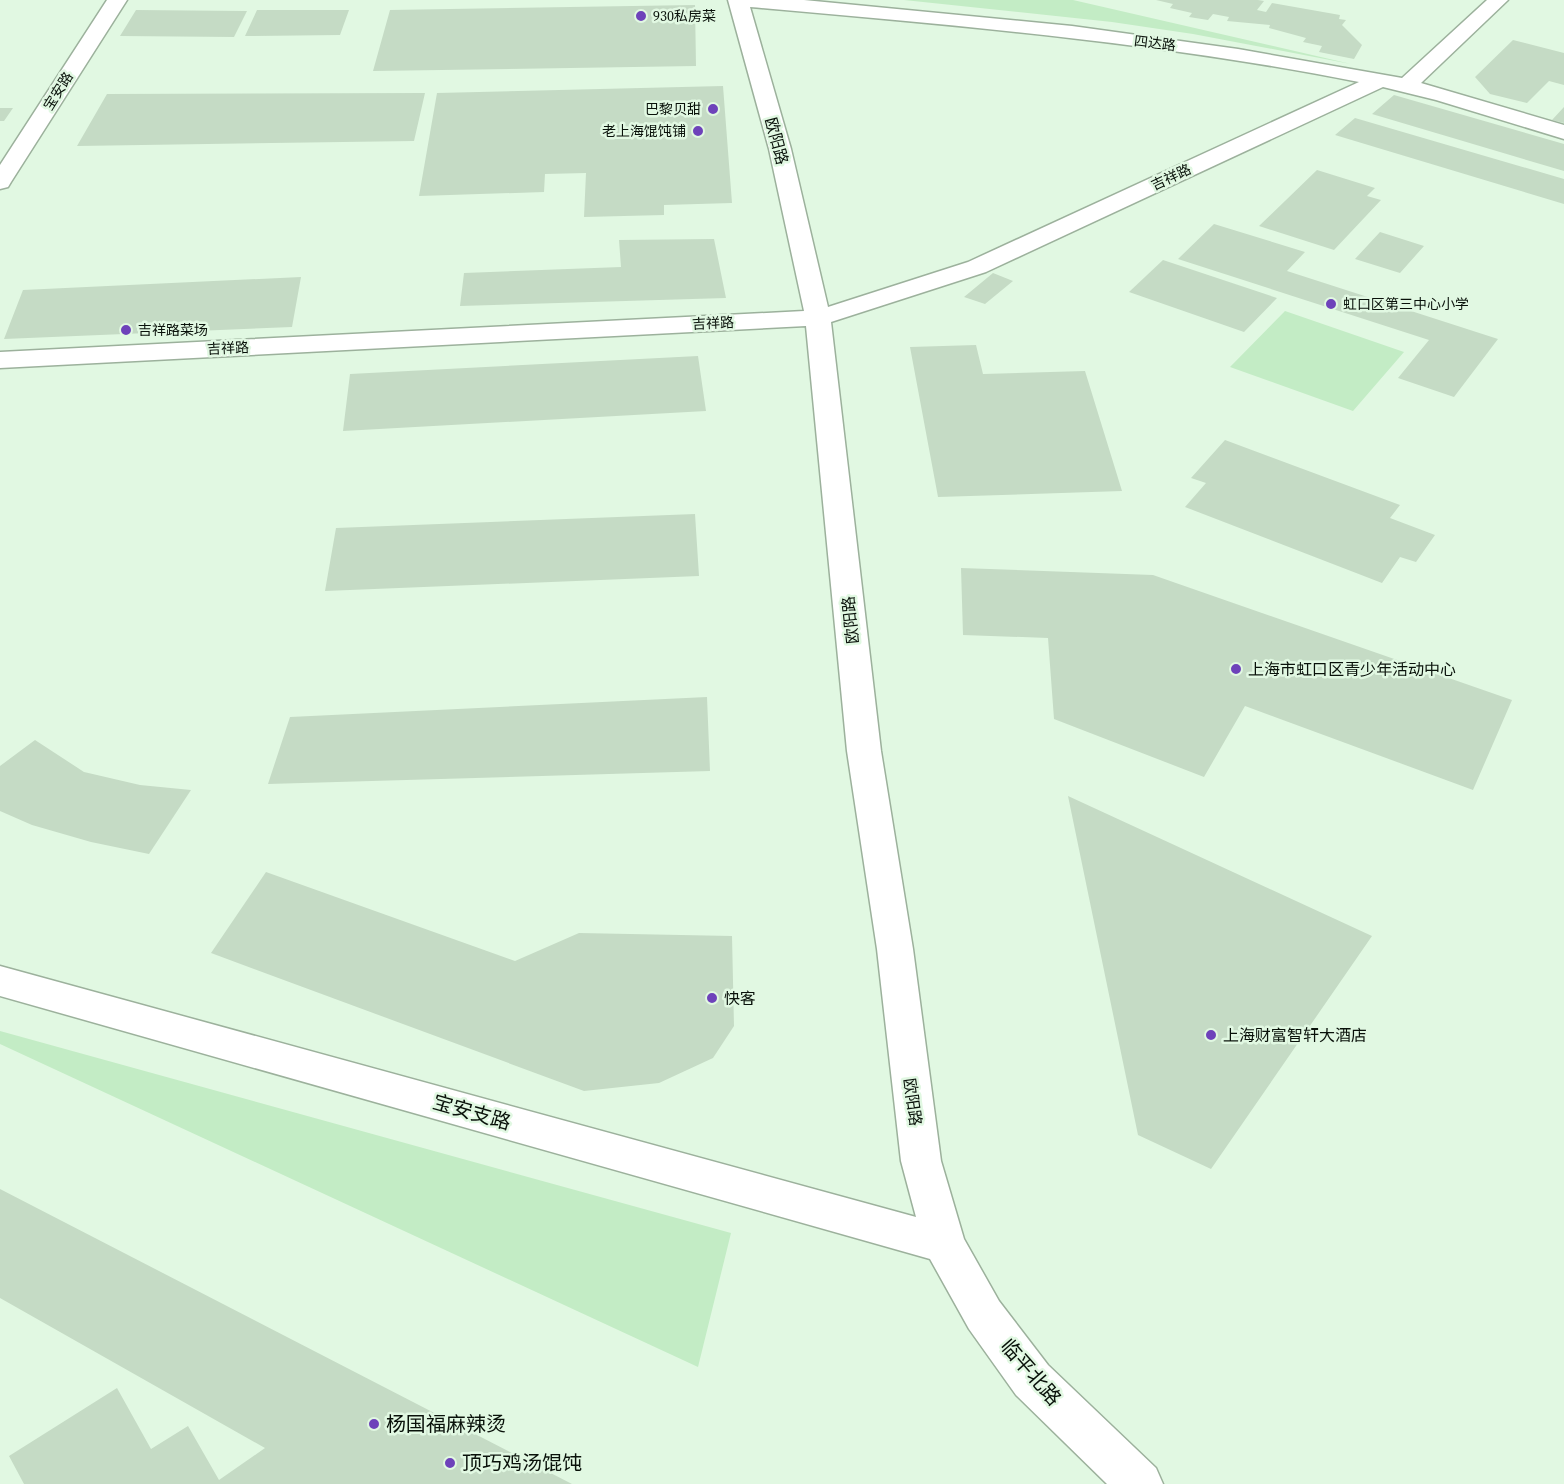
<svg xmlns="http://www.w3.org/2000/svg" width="1564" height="1484" font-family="'Source Serif 4','Noto Sans SC',serif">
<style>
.green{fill:#c3ecc5}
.building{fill:#c5dbc5}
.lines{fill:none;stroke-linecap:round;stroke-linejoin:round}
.minor-casing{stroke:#9cb19c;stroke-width:3}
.minor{fill:#fff;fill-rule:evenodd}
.poi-dot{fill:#6e42ba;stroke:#e1f8e2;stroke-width:2}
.labels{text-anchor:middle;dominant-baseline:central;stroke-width:5;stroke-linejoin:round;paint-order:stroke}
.far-poi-label{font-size:14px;fill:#09110a;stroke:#e1f8e2;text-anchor:start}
.far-street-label{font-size:14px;fill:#09110a;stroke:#e1f8e2}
.street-label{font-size:16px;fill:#09110a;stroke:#e1f8e2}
.poi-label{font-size:16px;fill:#09110a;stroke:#e1f8e2;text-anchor:start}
.near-street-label{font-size:20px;fill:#09110a;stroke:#e1f8e2}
.near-poi-label{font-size:20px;fill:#09110a;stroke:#e1f8e2;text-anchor:start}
</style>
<rect width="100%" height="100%" fill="#e1f8e2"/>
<path class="green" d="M 904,0 L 1073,0 L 1351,64 L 1193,34 L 1112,22 Z
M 1285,311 L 1404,352 L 1353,411 L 1230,367 Z
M 0,1031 L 731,1233 L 698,1367 L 0,1044 Z"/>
<path class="building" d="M 1156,0 L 1258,0 L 1264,1 L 1257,10 L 1266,12 L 1272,3 L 1340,15 L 1339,19 L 1346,20 L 1342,25 L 1362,45 L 1354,59 L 1319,52 L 1322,46 L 1303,42 L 1306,38 L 1269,28 L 1270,25 L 1227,21 L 1229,17 L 1213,14 L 1208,20 L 1189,17 L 1192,13 L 1170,8 L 1173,4 Z
M 695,5 L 696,66 L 373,71 L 390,10 Z
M 136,10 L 247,11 L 234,37 L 120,36 Z
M 257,10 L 349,10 L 340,35 L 245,36 Z
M 1513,40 L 1564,53 L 1564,85 L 1549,81 L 1527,103 L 1490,94 L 1475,77 Z
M 723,86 L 732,203 L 664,205 L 664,215 L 584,217 L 586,173 L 545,174 L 544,192 L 419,196 L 437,93 Z
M 425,93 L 414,141 L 77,146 L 107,94 Z
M 1394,95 L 1564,144 L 1564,171 L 1372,114 Z
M 1564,107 L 1564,123 L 1552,120 Z
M 0,108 L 13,108 L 4,121 L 0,121 Z
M 1355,118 L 1564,179 L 1564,204 L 1335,135 Z
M 1317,170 L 1375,188 L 1367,196 L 1381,200 L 1334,250 L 1259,226 Z
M 1214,224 L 1305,252 L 1287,271 L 1498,339 L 1454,397 L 1398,378 L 1429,340 L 1178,259 Z
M 1380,232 L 1424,246 L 1400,273 L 1355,259 Z
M 714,239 L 726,298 L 460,306 L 464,273 L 621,267 L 619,240 Z
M 1163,260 L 1277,298 L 1244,332 L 1129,292 Z
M 993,273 L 1013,281 L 985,304 L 964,297 Z
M 301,277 L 292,327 L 4,339 L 23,290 Z
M 976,345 L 983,374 L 1085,371 L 1122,491 L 938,497 L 910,347 Z
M 698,356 L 706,411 L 343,431 L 350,374 Z
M 1225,440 L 1400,505 L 1390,518 L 1435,535 L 1416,562 L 1400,557 L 1382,583 L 1185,507 L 1206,483 L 1191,478 Z
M 695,514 L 699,576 L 325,591 L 336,528 Z
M 961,568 L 1153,575 L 1512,700 L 1473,790 L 1245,706 L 1204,777 L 1054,719 L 1048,638 L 963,635 Z
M 707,697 L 710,771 L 268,784 L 290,717 Z
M 35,740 L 84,772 L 140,785 L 191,790 L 149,854 L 91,842 L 32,825 L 0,811 L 0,766 Z
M 1068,796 L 1372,936 L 1211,1169 L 1138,1135 Z
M 266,872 L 515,961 L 579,933 L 732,936 L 734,1026 L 713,1058 L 659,1083 L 584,1091 L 211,953 Z
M 0,1189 L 572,1484 L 24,1484 L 9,1456 L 117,1388 L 151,1449 L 188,1426 L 219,1480 L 265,1448 L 0,1298 Z"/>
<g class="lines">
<defs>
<path id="minor" d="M 107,0 L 127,0 L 11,182 L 8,187 L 0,189 L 0,165 Z
M 728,0 L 804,0 L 1072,26 L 1238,49 L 1402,78 L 1487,0 L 1508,0 L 1421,83 L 1564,125 L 1564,139 L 1436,100 L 1383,87 L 986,272 L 831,322 L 881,751 L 913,949 L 941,1161 L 964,1239 L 999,1301 L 1048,1365 L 1156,1468 L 1163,1484 L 1107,1484 L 1016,1395 L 969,1329 L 930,1259 L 0,996 L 0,966 L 916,1217 L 901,1161 L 877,949 L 847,751 L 806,326 L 0,368 L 0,352 L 804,311 L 769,149 ZM 750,7 C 953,25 1158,42 1359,82 L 968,262 L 828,307 L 791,149 Z"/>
</defs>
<use href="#minor" class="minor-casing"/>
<use href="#minor" class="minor"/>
</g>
<g class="poi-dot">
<circle cx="641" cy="16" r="6"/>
<circle cx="713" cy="109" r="6"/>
<circle cx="698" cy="131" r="6"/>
<circle cx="1331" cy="304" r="6"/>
<circle cx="126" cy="330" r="6"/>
<circle cx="1236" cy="669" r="6"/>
<circle cx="712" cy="998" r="6"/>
<circle cx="1211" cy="1035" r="6"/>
<circle cx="374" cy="1424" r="6"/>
<circle cx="450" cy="1463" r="6"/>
</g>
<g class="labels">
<g class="far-poi-label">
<text x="653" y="16">930私房菜</text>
<text x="701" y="109" text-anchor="end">巴黎贝甜</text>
<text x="686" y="131" text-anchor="end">老上海馄饨铺</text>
<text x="1343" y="304">虹口区第三中心小学</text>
<text x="138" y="330">吉祥路菜场</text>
</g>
<g class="far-street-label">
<text transform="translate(1155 43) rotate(7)">四达路</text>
<text transform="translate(58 91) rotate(-58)">宝安路</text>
<text transform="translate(1171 177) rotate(-25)">吉祥路</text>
<text transform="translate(713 323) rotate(-3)">吉祥路</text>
<text transform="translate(228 348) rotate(-3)">吉祥路</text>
</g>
<g class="street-label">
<text transform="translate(777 141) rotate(75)">欧阳路</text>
<text transform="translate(850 620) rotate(-96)">欧阳路</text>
<text transform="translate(913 1102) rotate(82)">欧阳路</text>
</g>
<g class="poi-label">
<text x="1248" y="669">上海市虹口区青少年活动中心</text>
<text x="724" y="998">快客</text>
<text x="1223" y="1035">上海财富智轩大酒店</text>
</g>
<g class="near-street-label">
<text transform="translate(472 1112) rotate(16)">宝安支路</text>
<text transform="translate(1031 1372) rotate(49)">临平北路</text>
</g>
<g class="near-poi-label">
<text x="386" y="1424">杨国福麻辣烫</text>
<text x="462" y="1463">顶巧鸡汤馄饨</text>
</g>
</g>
</svg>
